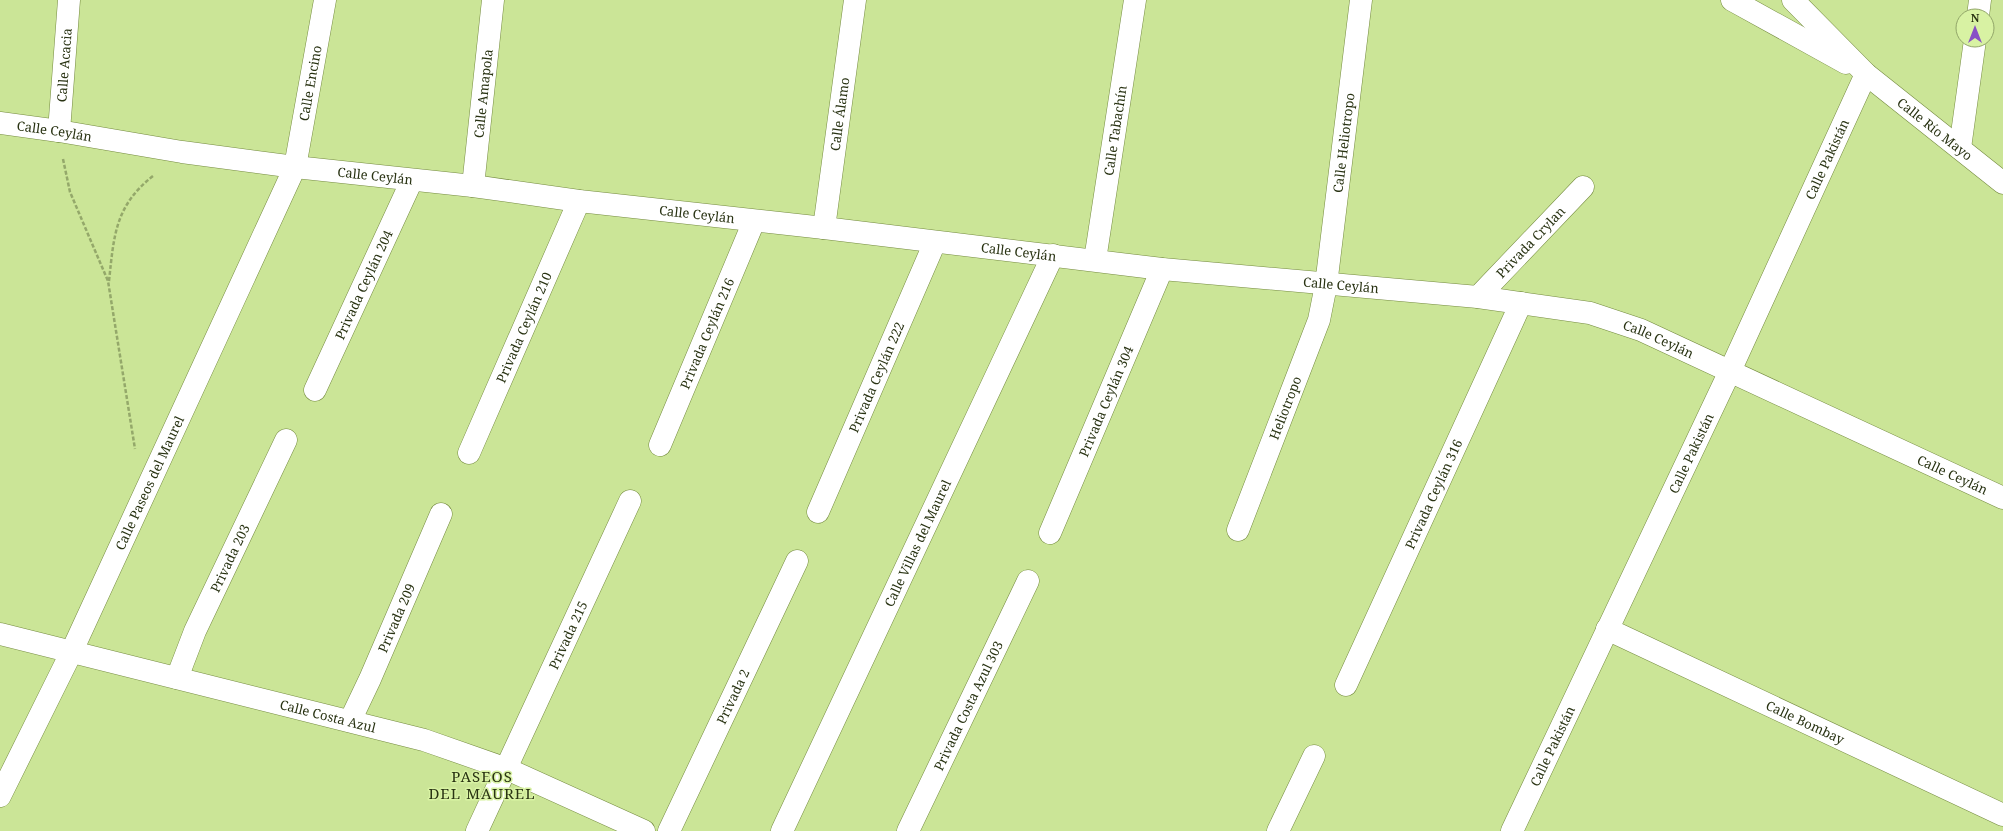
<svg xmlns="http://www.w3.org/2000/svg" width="2003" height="831" font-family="'Noto Serif',serif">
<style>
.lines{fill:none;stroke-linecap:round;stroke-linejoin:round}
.street-casing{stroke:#758b40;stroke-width:23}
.secondary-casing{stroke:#758b40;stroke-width:23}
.path{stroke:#94a86a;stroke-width:2.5;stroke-dasharray:4 2;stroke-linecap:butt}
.street{stroke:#fff;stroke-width:22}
.secondary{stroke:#fff;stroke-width:22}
.labels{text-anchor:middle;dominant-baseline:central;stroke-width:3;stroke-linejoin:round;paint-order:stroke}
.street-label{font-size:13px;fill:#293313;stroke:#d8f2a3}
.quarter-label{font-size:15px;letter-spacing:1px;fill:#293313;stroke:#d8f2a3}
</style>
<rect width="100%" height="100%" fill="#cbe597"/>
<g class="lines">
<defs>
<g id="street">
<path d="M 1978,16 L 1980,0"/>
<path id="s1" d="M 0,123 L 59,131 L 182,152 L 295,167 L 473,186 L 579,201 L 824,228 L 1162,269 L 1478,297 L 1590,313 L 1641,330 L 2003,498"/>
<path id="s2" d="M 59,131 L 69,0"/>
<path d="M 1960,148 L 1975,40"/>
<path id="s3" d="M 473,186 L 493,0"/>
<path id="s4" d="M 824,228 L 855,0"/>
<path id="s5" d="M 1095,260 L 1135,0"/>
<path id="s6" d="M 1478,297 L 1583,187"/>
<path id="s7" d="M 315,390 L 412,180"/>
<path id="s8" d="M 660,445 L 754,221"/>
<path id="s9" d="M 469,453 L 579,201"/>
<path id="s10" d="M 818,512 L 935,242"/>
<path id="s11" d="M 1238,530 L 1319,320 L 1326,285 L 1361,0"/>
<path id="s12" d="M 1050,533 L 1162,269"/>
<path id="s13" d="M 1607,629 L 2003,815"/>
<path id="s14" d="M 0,634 L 424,740 L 507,769 L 644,831"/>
<path id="s15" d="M 177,678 L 195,631 L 286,440"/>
<path id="s16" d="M 1346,685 L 1521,303"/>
<path id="s17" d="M 350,721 L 370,679 L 441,514"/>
<path id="s18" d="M 0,796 L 71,653 L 295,167 L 325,0"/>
<path id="s19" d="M 477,831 L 630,501"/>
<path id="s20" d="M 669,831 L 797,561"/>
<path id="s21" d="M 782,831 L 1053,255"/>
<path id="s22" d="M 908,831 L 1028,581"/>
<path d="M 1278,831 L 1314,756"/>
<path id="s23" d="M 1512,831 L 1730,371 L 1866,74"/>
</g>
<g id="secondary">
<path d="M 1732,0 L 1846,63"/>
<path id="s24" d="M 1793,0 L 1866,74 L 2003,183"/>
</g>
</defs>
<use href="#street" class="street-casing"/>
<use href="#secondary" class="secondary-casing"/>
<path class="path" d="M 63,159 L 70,192 L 108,281 L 135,449
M 109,281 C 114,235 115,206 153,176"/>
<use href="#street" class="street"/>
<use href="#secondary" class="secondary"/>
</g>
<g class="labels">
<g class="street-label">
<text stroke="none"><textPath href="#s2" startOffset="66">Calle Acacia</textPath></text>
<text stroke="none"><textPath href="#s18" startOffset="780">Calle Encino</textPath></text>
<text stroke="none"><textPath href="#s3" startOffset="93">Calle Amapola</textPath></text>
<text stroke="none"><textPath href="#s4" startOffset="115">Calle Álamo</textPath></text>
<text stroke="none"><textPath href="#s24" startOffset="192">Calle Río Mayo</textPath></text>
<text stroke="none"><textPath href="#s5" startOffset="131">Calle Tabachín</textPath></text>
<text stroke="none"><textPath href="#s1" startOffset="55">Calle Ceylán</textPath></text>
<text stroke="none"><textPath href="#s11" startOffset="404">Calle Heliotropo</textPath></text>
<text stroke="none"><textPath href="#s23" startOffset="742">Calle Pakistán</textPath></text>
<text stroke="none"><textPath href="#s1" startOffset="379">Calle Ceylán</textPath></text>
<text stroke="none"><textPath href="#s1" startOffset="703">Calle Ceylán</textPath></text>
<text stroke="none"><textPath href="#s6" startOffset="76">Privada Crylan</textPath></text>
<text stroke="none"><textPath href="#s1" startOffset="1027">Calle Ceylán</textPath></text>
<text stroke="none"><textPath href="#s7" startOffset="116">Privada Ceylán 204</textPath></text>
<text stroke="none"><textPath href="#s1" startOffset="1351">Calle Ceylán</textPath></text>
<text stroke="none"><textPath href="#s9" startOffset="137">Privada Ceylán 210</textPath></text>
<text stroke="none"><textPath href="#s8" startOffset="121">Privada Ceylán 216</textPath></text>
<text stroke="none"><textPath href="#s1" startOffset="1675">Calle Ceylán</textPath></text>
<text stroke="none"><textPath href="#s10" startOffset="147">Privada Ceylán 222</textPath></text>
<text stroke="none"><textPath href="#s12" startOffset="143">Privada Ceylán 304</textPath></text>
<text stroke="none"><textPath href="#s11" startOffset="131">Heliotropo</textPath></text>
<text stroke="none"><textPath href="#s23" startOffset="418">Calle Pakistán</textPath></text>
<text stroke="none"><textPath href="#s1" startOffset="1999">Calle Ceylán</textPath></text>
<text stroke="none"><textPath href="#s18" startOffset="347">Calle Paseos del Maurel</textPath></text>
<text stroke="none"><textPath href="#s16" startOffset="210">Privada Ceylán 316</textPath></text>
<text stroke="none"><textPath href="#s21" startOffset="318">Calle Villas del Maurel</textPath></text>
<text stroke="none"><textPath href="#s15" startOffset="131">Privada 203</textPath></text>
<text stroke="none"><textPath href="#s17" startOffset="113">Privada 209</textPath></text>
<text stroke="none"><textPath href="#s19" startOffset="216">Privada 215</textPath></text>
<text stroke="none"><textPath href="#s20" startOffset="149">Privada 2</textPath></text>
<text stroke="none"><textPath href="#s22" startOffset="139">Privada Costa Azul 303</textPath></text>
<text stroke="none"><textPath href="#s14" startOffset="338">Calle Costa Azul</textPath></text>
<text stroke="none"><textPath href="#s13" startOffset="219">Calle Bombay</textPath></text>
<text stroke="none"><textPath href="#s23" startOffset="94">Calle Pakistán</textPath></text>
</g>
<g class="quarter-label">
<text x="482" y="776">PASEOS<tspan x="482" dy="17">DEL MAUREL</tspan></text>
</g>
</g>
<g transform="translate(1975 28)"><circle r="19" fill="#d8f2a3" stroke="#92a669"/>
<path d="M0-3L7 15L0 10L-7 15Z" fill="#884fc6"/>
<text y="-6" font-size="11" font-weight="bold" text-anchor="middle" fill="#293313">N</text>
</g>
</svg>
